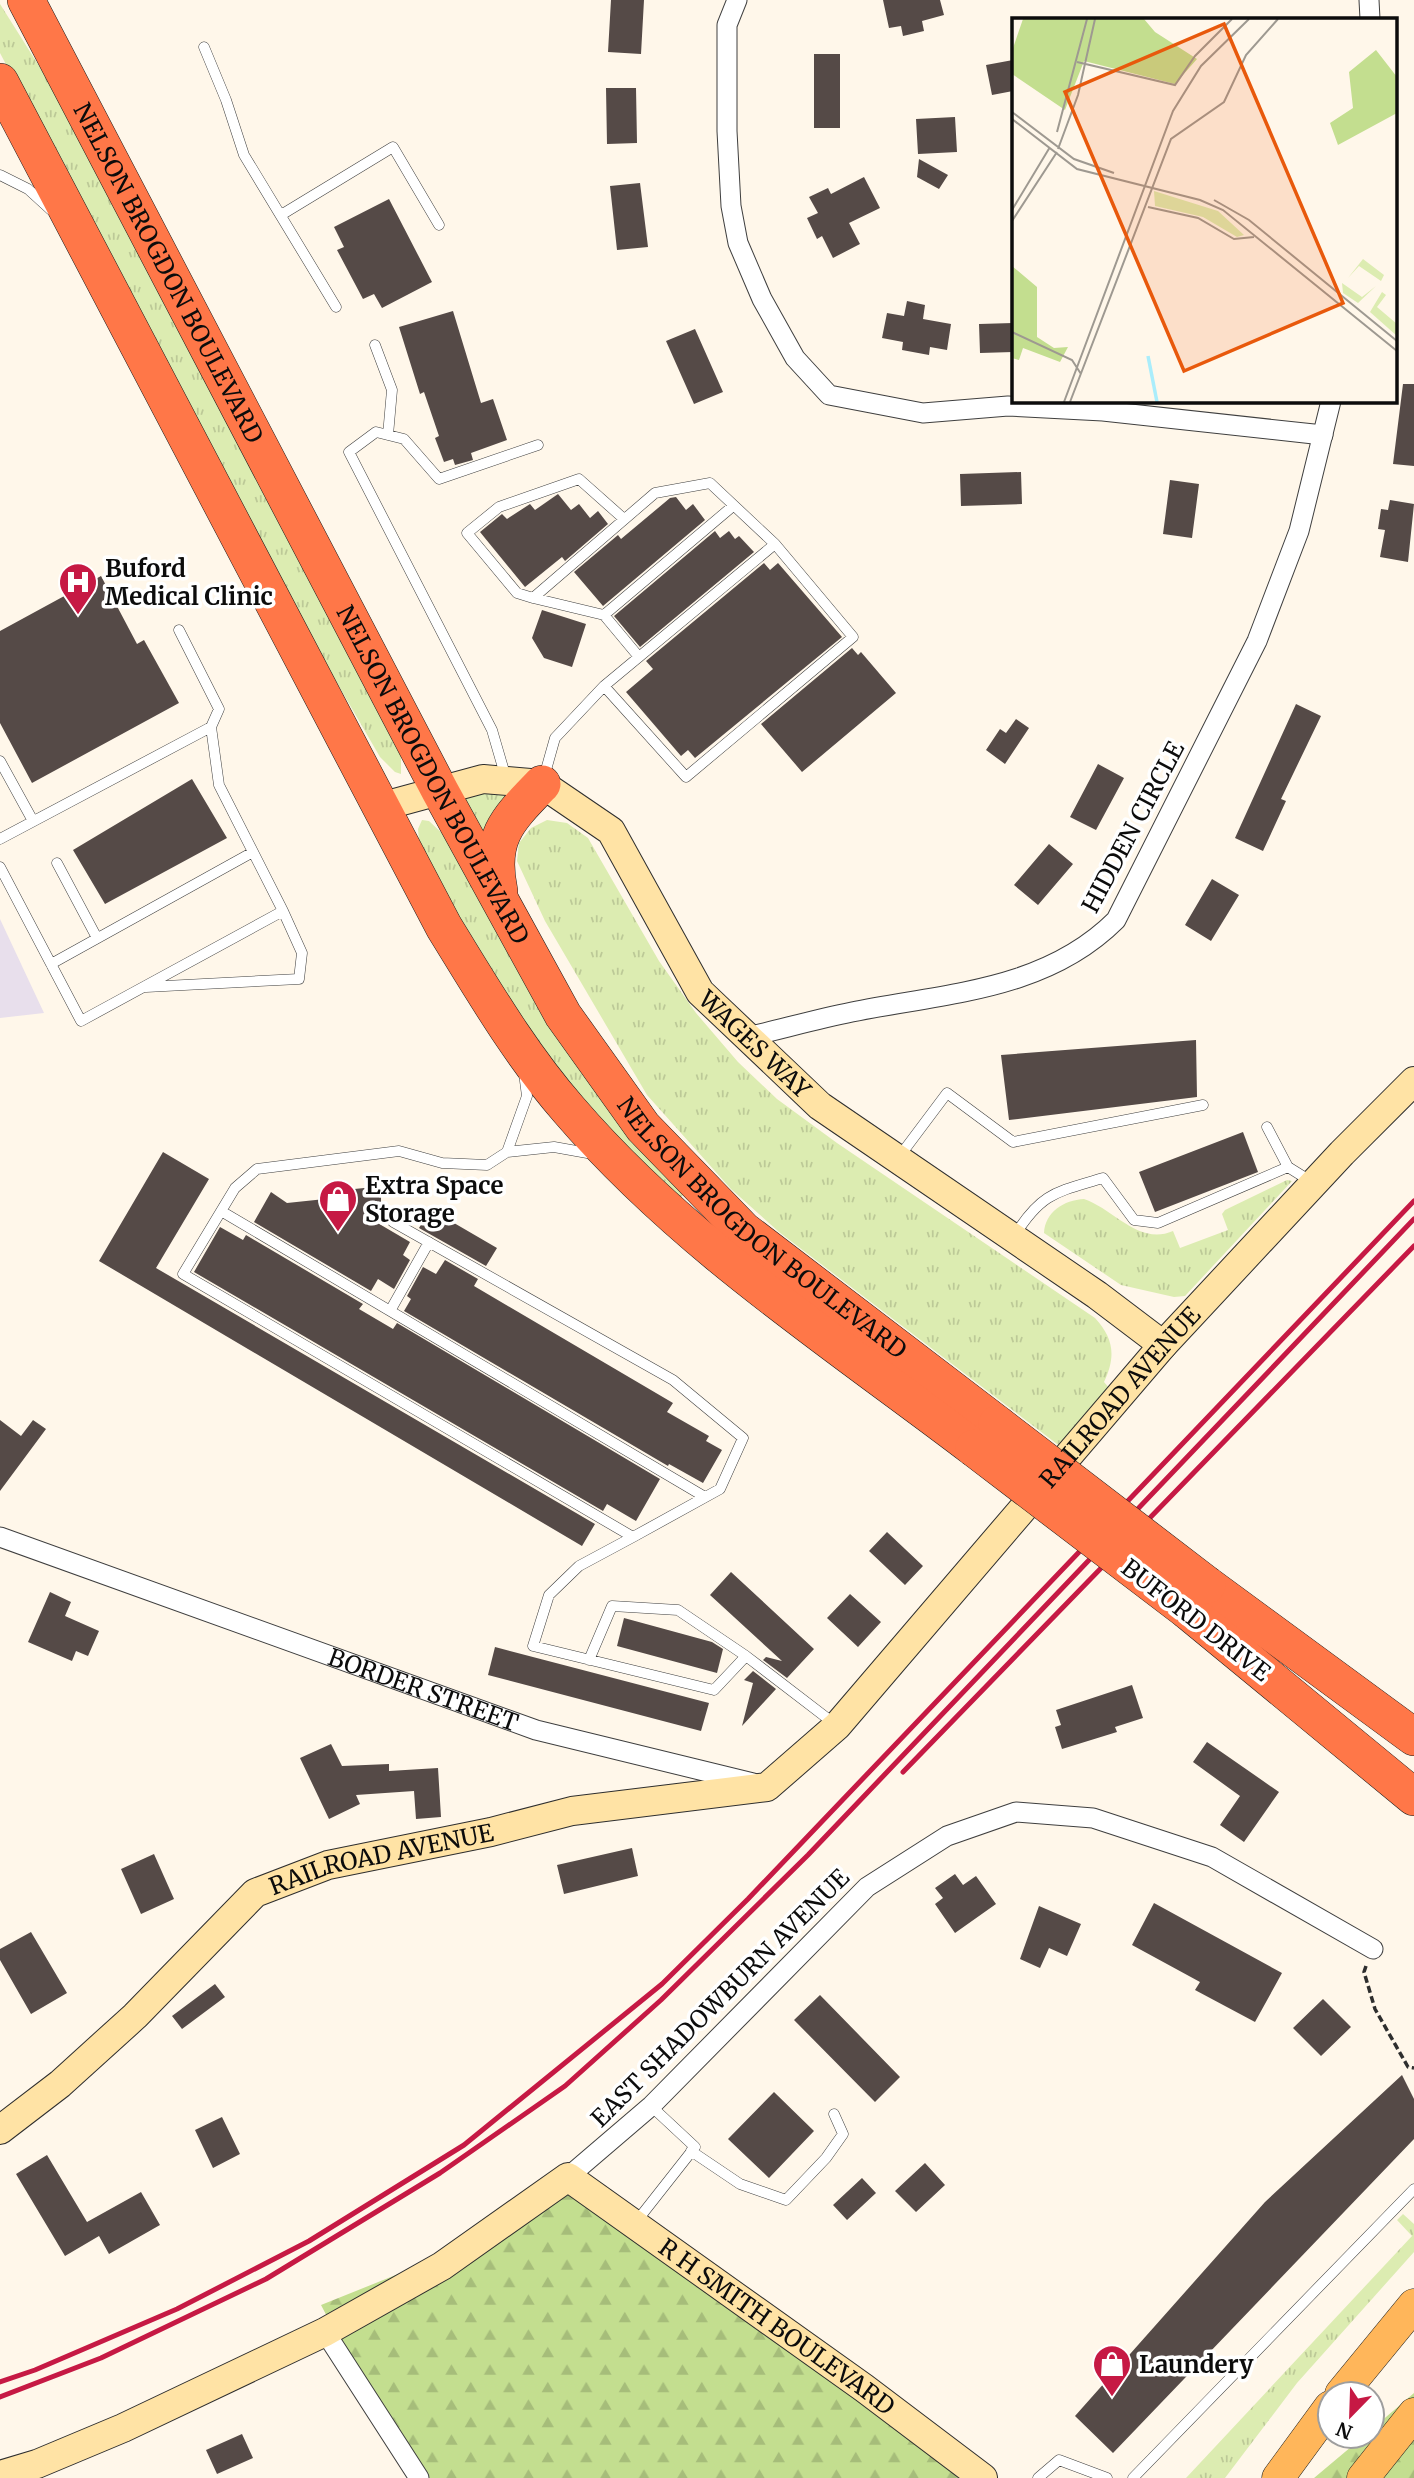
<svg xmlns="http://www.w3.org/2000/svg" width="1414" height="2478" font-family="Merriweather,serif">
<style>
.industrial{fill:#e8dfec}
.grass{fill:url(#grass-tufts)}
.forest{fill:url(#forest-firs)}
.building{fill:#554a47}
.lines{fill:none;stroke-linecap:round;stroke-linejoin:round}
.lane-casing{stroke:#3f3f3f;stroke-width:11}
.street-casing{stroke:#3f3f3f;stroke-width:21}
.secondary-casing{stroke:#2e2e2e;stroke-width:30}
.primary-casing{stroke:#1d1d1d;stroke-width:33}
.highway-casing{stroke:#1d1d1d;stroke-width:38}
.path{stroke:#2e2e2e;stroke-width:3.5;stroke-dasharray:7 3.5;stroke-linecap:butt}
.lane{stroke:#fff;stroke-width:10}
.street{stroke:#fff;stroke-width:19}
.secondary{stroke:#ffe3a5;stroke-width:28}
.primary{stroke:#ffb65a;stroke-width:32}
.highway{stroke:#ff7748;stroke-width:37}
.rail{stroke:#c61944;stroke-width:5}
.highway-bridge-casing{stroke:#1d1d1d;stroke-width:38;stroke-linecap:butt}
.highway-bridge{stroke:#ff7748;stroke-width:37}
.labels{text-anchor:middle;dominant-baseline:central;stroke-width:7;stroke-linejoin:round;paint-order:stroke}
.street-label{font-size:24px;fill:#0c0c0c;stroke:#fff}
.poi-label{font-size:24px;font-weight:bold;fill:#0c0c0c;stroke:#fff;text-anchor:start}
.inset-river{fill:none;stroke:#aaedfb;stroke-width:3.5}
.inset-road{fill:none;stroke:#9e9991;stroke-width:2}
.view{fill:#e8590c;fill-opacity:0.15;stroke:#e8590c;stroke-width:3.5}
.inset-edge{fill:none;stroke:#0c0c0c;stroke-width:3.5}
</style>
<defs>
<pattern id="grass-tufts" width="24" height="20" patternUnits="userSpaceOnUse" patternTransform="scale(1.75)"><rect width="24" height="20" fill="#dcecb1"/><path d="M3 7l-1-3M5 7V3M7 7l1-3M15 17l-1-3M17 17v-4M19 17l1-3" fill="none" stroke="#bcc997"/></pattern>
<pattern id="forest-firs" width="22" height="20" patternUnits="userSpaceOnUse" patternTransform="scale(1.75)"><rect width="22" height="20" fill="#c3de8f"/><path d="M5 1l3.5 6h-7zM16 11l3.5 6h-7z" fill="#a6bd7a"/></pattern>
</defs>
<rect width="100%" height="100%" fill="#fff7ea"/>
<path class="industrial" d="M 0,919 L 44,1013 L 0,1018 Z"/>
<path class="grass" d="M 0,4 L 56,93 L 401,751 L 401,774 L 395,772 L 380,757 L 293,607 L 0,53 Z
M 505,789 L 506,803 L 485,839 L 463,795 Z
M 422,820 L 429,821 L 445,836 L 685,1193 L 676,1202 L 545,1061 L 420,853 L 418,829 Z
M 547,820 L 567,823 L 588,838 L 659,961 L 696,1013 L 738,1062 L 777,1099 L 837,1143 L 1095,1318 C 1114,1339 1116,1356 1104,1382 L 1110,1389 L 1061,1447 L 779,1232 L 731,1189 L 647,1095 L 545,921 L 517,861 L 519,843 L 531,828 Z
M 1287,1180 L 1292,1181 L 1185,1296 L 1174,1297 L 1121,1285 L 1044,1233 C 1045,1212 1064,1200 1084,1199 C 1114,1209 1139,1246 1173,1231 L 1180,1248 L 1228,1230 L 1222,1214 L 1225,1210 Z
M 1403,2214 L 1414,2224 L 1414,2252 L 1297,2383 L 1225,2478 L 1186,2478 L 1412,2236 L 1397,2220 Z"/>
<path class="forest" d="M 567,2185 L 970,2478 L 412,2478 L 321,2305 L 448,2254 Z
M 1414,2393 L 1414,2478 L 1314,2478 L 1364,2436 L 1372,2436 L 1372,2429 Z"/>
<path class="building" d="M 611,0 L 644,0 L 641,54 L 608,52 Z
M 883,0 L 940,0 L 944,15 L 922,21 L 924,31 L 903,36 L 901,26 L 889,28 Z
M 814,54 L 840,54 L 840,128 L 814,128 Z
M 1013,60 L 1013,91 L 992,95 L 986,65 Z
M 606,88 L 636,88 L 637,143 L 607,144 Z
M 955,117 L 957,152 L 918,154 L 916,119 Z
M 919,159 L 948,175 L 939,189 L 917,177 Z
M 864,177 L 880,208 L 849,223 L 860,244 L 833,258 L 822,236 L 817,239 L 807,218 L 818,213 L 809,197 L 828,188 L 831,194 Z
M 640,183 L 648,247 L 617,250 L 610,186 Z
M 389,199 L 432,282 L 382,308 L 374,294 L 363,299 L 337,250 L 344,247 L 334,227 Z
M 907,301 L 925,305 L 923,319 L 951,324 L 947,350 L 930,347 L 929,355 L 902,350 L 903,342 L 882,338 L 887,313 L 904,316 Z
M 453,311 L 481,403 L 493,399 L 507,440 L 471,453 L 473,460 L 455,465 L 453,459 L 444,462 L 435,438 L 439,436 L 424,392 L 420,394 L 399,327 Z
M 1013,323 L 1013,352 L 980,353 L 979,324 Z
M 695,329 L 723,392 L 694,404 L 666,341 Z
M 1403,384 L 1414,384 L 1414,466 L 1393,464 Z
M 1021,472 L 1022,504 L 961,506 L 960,474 Z
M 1170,480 L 1199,484 L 1192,538 L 1163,534 Z
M 558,494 L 571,510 L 579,504 L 590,518 L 598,511 L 608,524 L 565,561 L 562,557 L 525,587 L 480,532 L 502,514 L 507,519 L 530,504 L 535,510 Z
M 676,497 L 686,510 L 693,504 L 705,520 L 603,606 L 574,572 L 618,535 L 621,539 L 670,498 Z
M 1390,500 L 1414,504 L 1408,562 L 1380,557 L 1385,530 L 1378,529 L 1381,509 L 1388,510 Z
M 715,531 L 720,538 L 729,531 L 735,539 L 739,536 L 754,552 L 640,647 L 614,616 Z
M 764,563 L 770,570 L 778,563 L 842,637 L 695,758 L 688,750 L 681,756 L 626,692 L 653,669 L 646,661 Z
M 101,576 L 137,644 L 144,640 L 179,703 L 32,783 L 0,723 L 0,631 Z
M 542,610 L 586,624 L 572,667 L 544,658 L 532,638 Z
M 852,648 L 858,655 L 861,652 L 896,693 L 802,772 L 761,724 Z
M 1296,704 L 1321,716 L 1281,799 L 1286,801 L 1263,851 L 1235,838 Z
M 1016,719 L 1029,728 L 1005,764 L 986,750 L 1000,729 L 1006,733 Z
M 1098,764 L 1124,778 L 1096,830 L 1070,817 Z
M 192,779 L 227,838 L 105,904 L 73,850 Z
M 1049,844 L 1073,864 L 1038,905 L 1014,885 Z
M 1212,879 L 1239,895 L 1211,941 L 1185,925 Z
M 1196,1040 L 1197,1097 L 1009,1120 L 1001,1055 Z
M 1243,1132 L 1258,1172 L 1155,1212 L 1139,1172 Z
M 163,1152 L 209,1179 L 156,1268 L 595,1524 L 582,1546 L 99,1261 Z
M 374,1187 L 381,1193 L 381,1204 L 364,1215 L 410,1242 L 403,1255 L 410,1260 L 394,1289 L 378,1279 L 371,1291 L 254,1222 L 271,1192 L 287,1203 L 325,1199 L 325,1192 Z
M 430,1209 L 497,1248 L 486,1266 L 419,1228 Z
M 220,1227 L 243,1240 L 246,1235 L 363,1304 L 359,1309 L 393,1329 L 397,1323 L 660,1479 L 636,1521 L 607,1504 L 603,1511 L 194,1272 Z
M 445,1260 L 478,1279 L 474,1286 L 673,1403 L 667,1412 L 709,1436 L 706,1441 L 722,1450 L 703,1483 L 669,1464 L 668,1466 L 404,1311 L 411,1299 L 407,1296 L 423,1267 L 436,1274 Z
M 0,1420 L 21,1436 L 33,1420 L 46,1429 L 0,1491 Z
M 887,1532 L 923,1566 L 905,1585 L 869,1551 Z
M 731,1572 L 814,1649 L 787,1678 L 763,1660 L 766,1657 L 782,1661 L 710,1595 Z
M 50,1592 L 71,1602 L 65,1616 L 99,1631 L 88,1656 L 76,1651 L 72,1661 L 28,1642 Z
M 850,1594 L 881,1622 L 858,1647 L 827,1618 Z
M 624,1618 L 712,1642 L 723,1649 L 717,1673 L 617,1646 Z
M 495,1647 L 709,1703 L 701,1731 L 488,1675 Z
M 753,1671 L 776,1689 L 742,1726 L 753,1683 L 744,1680 Z
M 1132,1685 L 1143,1718 L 1115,1727 L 1117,1732 L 1062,1749 L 1055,1727 L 1061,1725 L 1056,1710 Z
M 1207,1742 L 1279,1792 L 1244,1842 L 1220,1825 L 1240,1796 L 1193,1762 Z
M 331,1744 L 342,1766 L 389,1764 L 389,1771 L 438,1768 L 441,1817 L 416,1819 L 414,1791 L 356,1795 L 360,1804 L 329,1819 L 300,1758 Z
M 632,1848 L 638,1876 L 564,1894 L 557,1865 Z
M 154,1854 L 174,1899 L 141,1914 L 121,1869 Z
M 955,1874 L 963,1885 L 976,1876 L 996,1904 L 955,1933 L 935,1904 L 943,1898 L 935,1888 Z
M 1154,1903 L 1282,1973 L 1255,2022 L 1195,1990 L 1200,1982 L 1132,1945 Z
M 1039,1906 L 1081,1924 L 1067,1956 L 1049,1948 L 1040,1968 L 1020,1959 Z
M 31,1932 L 67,1993 L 31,2014 L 0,1960 L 0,1949 Z
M 215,1984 L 225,1997 L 182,2029 L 172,2016 Z
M 820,1995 L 900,2077 L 875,2102 L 794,2020 Z
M 1323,1999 L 1351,2027 L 1321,2056 L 1293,2028 Z
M 1402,2075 L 1414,2099 L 1414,2139 L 1113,2453 L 1075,2416 L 1265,2202 Z
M 774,2092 L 814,2131 L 769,2178 L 728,2139 Z
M 222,2117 L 240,2154 L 213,2168 L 195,2130 Z
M 47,2155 L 87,2222 L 141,2192 L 160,2225 L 109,2254 L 99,2236 L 65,2256 L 16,2174 Z
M 925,2163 L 945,2185 L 916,2212 L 895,2191 Z
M 862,2178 L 876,2193 L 847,2220 L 833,2205 Z
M 242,2434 L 253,2458 L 217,2474 L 206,2450 Z"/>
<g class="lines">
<defs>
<path id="lane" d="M 204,47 L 226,100 L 244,155 L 336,307
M 0,175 L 28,189 L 51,210
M 281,215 L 393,147 L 439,225
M 375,345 L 392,390 L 388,435
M 533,598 L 604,615 L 733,506
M 604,615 L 639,657
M 604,686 L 686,777 L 853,637 L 775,544
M 0,761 L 33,821
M 544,777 L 555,738 L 604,686 L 775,544 L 710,483 L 655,493 L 533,598 L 517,593 L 467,533 L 499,507 L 579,479 L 624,519
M 506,778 L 492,730 L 349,452 L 376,432 L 404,439 L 439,479 L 538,445
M 0,839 L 211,727 L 219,709 L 179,630
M 57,863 L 97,938
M 0,867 L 81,1021 L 283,911 L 219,785 L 211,727
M 51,964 L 253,852
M 146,987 L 299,979 L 302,953 L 283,911
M 1267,1127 L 1288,1167
M 507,1152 L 527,1096 L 524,1073
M 899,1157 L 947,1093 L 1013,1142 L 1203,1105
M 221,1211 L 705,1497
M 393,1222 L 673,1380 L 743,1438 L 720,1489 L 633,1537 L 183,1274 L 235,1188 L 257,1169 L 399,1151 L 442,1163 L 487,1165 L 507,1152 L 554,1147 L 593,1154
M 1015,1235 C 1042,1192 1057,1192 1103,1178 L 1134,1220 L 1158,1223 L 1288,1167 L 1312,1182
M 390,1311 L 429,1242
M 633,1537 L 579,1566 L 549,1595 L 533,1646 L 714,1690 L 746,1656 L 836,1725
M 589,1660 L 612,1606 L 678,1610 L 746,1656
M 691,2151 L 740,2184 L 786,2200 L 826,2158 L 843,2134 L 834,2114
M 636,2222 L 695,2147 L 651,2106
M 1038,2478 L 1059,2460 L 1107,2478
M 1133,2478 L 1414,2189"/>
<g id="street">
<path d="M 737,0 L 727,25 L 727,131 L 731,206 L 738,243 L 762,299 L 795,358 L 829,395 L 923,413 L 1008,406 L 1103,411 L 1323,435"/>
<path d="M 1369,0 L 1370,19"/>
<path d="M 747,1037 C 782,1029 817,1019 852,1012 C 945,993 1045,991 1116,920 L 1257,641 L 1299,531 L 1331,401"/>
<path id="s1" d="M 0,1537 L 536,1730 L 753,1783"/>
<path d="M 568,2177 L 651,2106 L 867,1887 L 947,1836 L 1016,1812 L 1093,1818 L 1212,1857 L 1373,1949"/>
<path d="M 325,2332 L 419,2478"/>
</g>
<g id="secondary">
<path id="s2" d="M 380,807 L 483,779 L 542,784 L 611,831 L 700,992 L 820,1106 L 1097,1295 L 1163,1345"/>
<path id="s3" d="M 0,2130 L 60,2084 L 135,2016 L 255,1893 L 328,1865 L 491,1832 L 572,1811 L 767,1787 L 837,1726 L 1163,1345 L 1342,1153 L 1414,1081"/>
<path id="s4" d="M 0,2475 L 37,2464 L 123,2428 L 325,2332 L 442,2266 L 568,2177 L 864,2388 L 983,2478"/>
</g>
<path id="primary" d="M 1341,2394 L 1414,2305
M 1278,2478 L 1330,2407
M 1363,2478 L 1414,2414"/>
<g id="highway">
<path id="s5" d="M 26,0 L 440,791 L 563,1015 L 643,1127 L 743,1230 L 997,1424"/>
<path d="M 0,82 L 444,927 C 483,990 520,1054 569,1110 C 684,1244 835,1342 974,1448"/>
<path d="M 499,891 C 488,838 507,820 542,784"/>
<path d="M 1207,1585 L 1414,1737"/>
<path d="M 1188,1611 L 1414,1797"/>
</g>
</defs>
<use href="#lane" class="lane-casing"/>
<use href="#street" class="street-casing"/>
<use href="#secondary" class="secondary-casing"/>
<use href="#primary" class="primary-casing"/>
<use href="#highway" class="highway-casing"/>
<path class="path" d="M 1366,1966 L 1364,1972 L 1375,2009 L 1408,2067 L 1414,2068"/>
<use href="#lane" class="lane"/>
<use href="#street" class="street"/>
<use href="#secondary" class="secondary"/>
<use href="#primary" class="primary"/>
<use href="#highway" class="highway"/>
<path class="rail" d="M 903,1772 L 1414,1246
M 0,2382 L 35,2370 L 177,2309 L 309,2241 L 464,2145 L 662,1984 L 748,1899 L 1414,1201
M 0,2397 L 101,2358 L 266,2279 L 440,2173 L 565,2086 L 661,2000 L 808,1855 L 1414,1219"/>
<defs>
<path id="highway-bridge" d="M 997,1424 L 1207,1585
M 974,1448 L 1188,1611"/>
</defs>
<use href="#highway-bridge" class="highway-bridge-casing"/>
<use href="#highway-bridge" class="highway-bridge"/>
</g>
<defs>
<symbol id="hospital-pin" viewBox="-11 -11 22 30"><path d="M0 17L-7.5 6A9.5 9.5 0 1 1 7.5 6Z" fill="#c61944" stroke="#fff"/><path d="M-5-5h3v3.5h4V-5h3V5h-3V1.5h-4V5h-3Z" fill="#fff"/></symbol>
<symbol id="shop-pin" viewBox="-11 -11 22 30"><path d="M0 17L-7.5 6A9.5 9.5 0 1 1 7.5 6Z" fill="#c61944" stroke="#fff"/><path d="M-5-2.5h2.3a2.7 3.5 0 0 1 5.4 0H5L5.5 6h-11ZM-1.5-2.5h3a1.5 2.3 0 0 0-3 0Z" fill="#fff"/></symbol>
</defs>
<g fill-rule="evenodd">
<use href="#hospital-pin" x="56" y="560" width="44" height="60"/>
<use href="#shop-pin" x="316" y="1177" width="44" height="60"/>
<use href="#shop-pin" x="1090" y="2342" width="44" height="60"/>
</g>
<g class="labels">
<g class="street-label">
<text stroke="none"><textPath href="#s5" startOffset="308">NELSON BROGDON BOULEVARD</textPath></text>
<text stroke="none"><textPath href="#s5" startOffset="875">NELSON BROGDON BOULEVARD</textPath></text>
<text transform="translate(1133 827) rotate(-62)">HIDDEN CIRCLE</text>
<text stroke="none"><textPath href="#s2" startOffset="509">WAGES WAY</textPath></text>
<text stroke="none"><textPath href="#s5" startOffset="1442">NELSON BROGDON BOULEVARD</textPath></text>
<text stroke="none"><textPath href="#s3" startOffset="1400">RAILROAD AVENUE</textPath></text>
<text transform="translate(1196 1620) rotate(38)">BUFORD DRIVE</text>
<text stroke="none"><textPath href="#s1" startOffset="450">BORDER STREET</textPath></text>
<text stroke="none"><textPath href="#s3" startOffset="480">RAILROAD AVENUE</textPath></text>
<text transform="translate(720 1998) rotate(-45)">EAST SHADOWBURN AVENUE</text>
<text stroke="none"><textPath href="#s4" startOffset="901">R H SMITH BOULEVARD</textPath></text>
</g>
<g class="poi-label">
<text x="105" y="568">Buford<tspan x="105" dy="28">Medical Clinic</tspan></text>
<text x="365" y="1185">Extra Space<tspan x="365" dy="28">Storage</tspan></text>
<text x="1139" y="2364">Laundery</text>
</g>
</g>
<g transform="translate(1012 18)">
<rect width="385" height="385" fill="#fff7ea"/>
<path d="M 142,173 L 206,193 L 232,217 L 225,219 L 191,199 L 143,188 ZM 351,241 L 372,257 L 369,263 L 347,248 L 336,260 ZM 330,265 L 350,279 L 364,268 L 346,285 L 331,275 ZM 370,274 L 374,277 L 365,289 L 385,306 L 385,318 L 358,294 Z" fill="#dcecb1"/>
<path d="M 11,1 L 132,1 L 143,14 L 185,41 L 163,66 L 72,43 L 53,92 L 0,56 L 0,33 ZM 364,32 L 385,59 L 385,95 L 326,127 L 318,105 L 341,90 L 337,54 ZM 0,248 L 25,269 L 25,319 L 42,330 L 56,329 L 48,344 L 11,330 L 7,342 L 0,340 Z" fill="#c3de8f"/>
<path class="inset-river" d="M 136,338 L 145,384"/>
<path class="inset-road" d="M 65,44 L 163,67 L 183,38 L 220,1M 0,94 L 62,141 L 102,155M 0,101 L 65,151 L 188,182 L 211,192 L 385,333M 45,114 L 75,1M 46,131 L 66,77 L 83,1M 202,182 L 237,202 L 385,323M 136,189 L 186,200 L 222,221 L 242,219M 0,192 L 38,129M 0,203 L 45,134M 0,314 L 60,342 L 69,356M 52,384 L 161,93 L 189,48 L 237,1M 58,384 L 159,121 L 212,84 L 234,37 L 266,1"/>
<path class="view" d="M 212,6 L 331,285 L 172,353 L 53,74 Z"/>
<rect width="385" height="385" class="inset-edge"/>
</g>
<g transform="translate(1351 2415) rotate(203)"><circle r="33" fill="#ffffff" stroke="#9e9e9e" stroke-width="2"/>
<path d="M0-5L12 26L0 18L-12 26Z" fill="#c61944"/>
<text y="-10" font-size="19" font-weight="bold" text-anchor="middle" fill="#0c0c0c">N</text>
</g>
</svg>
